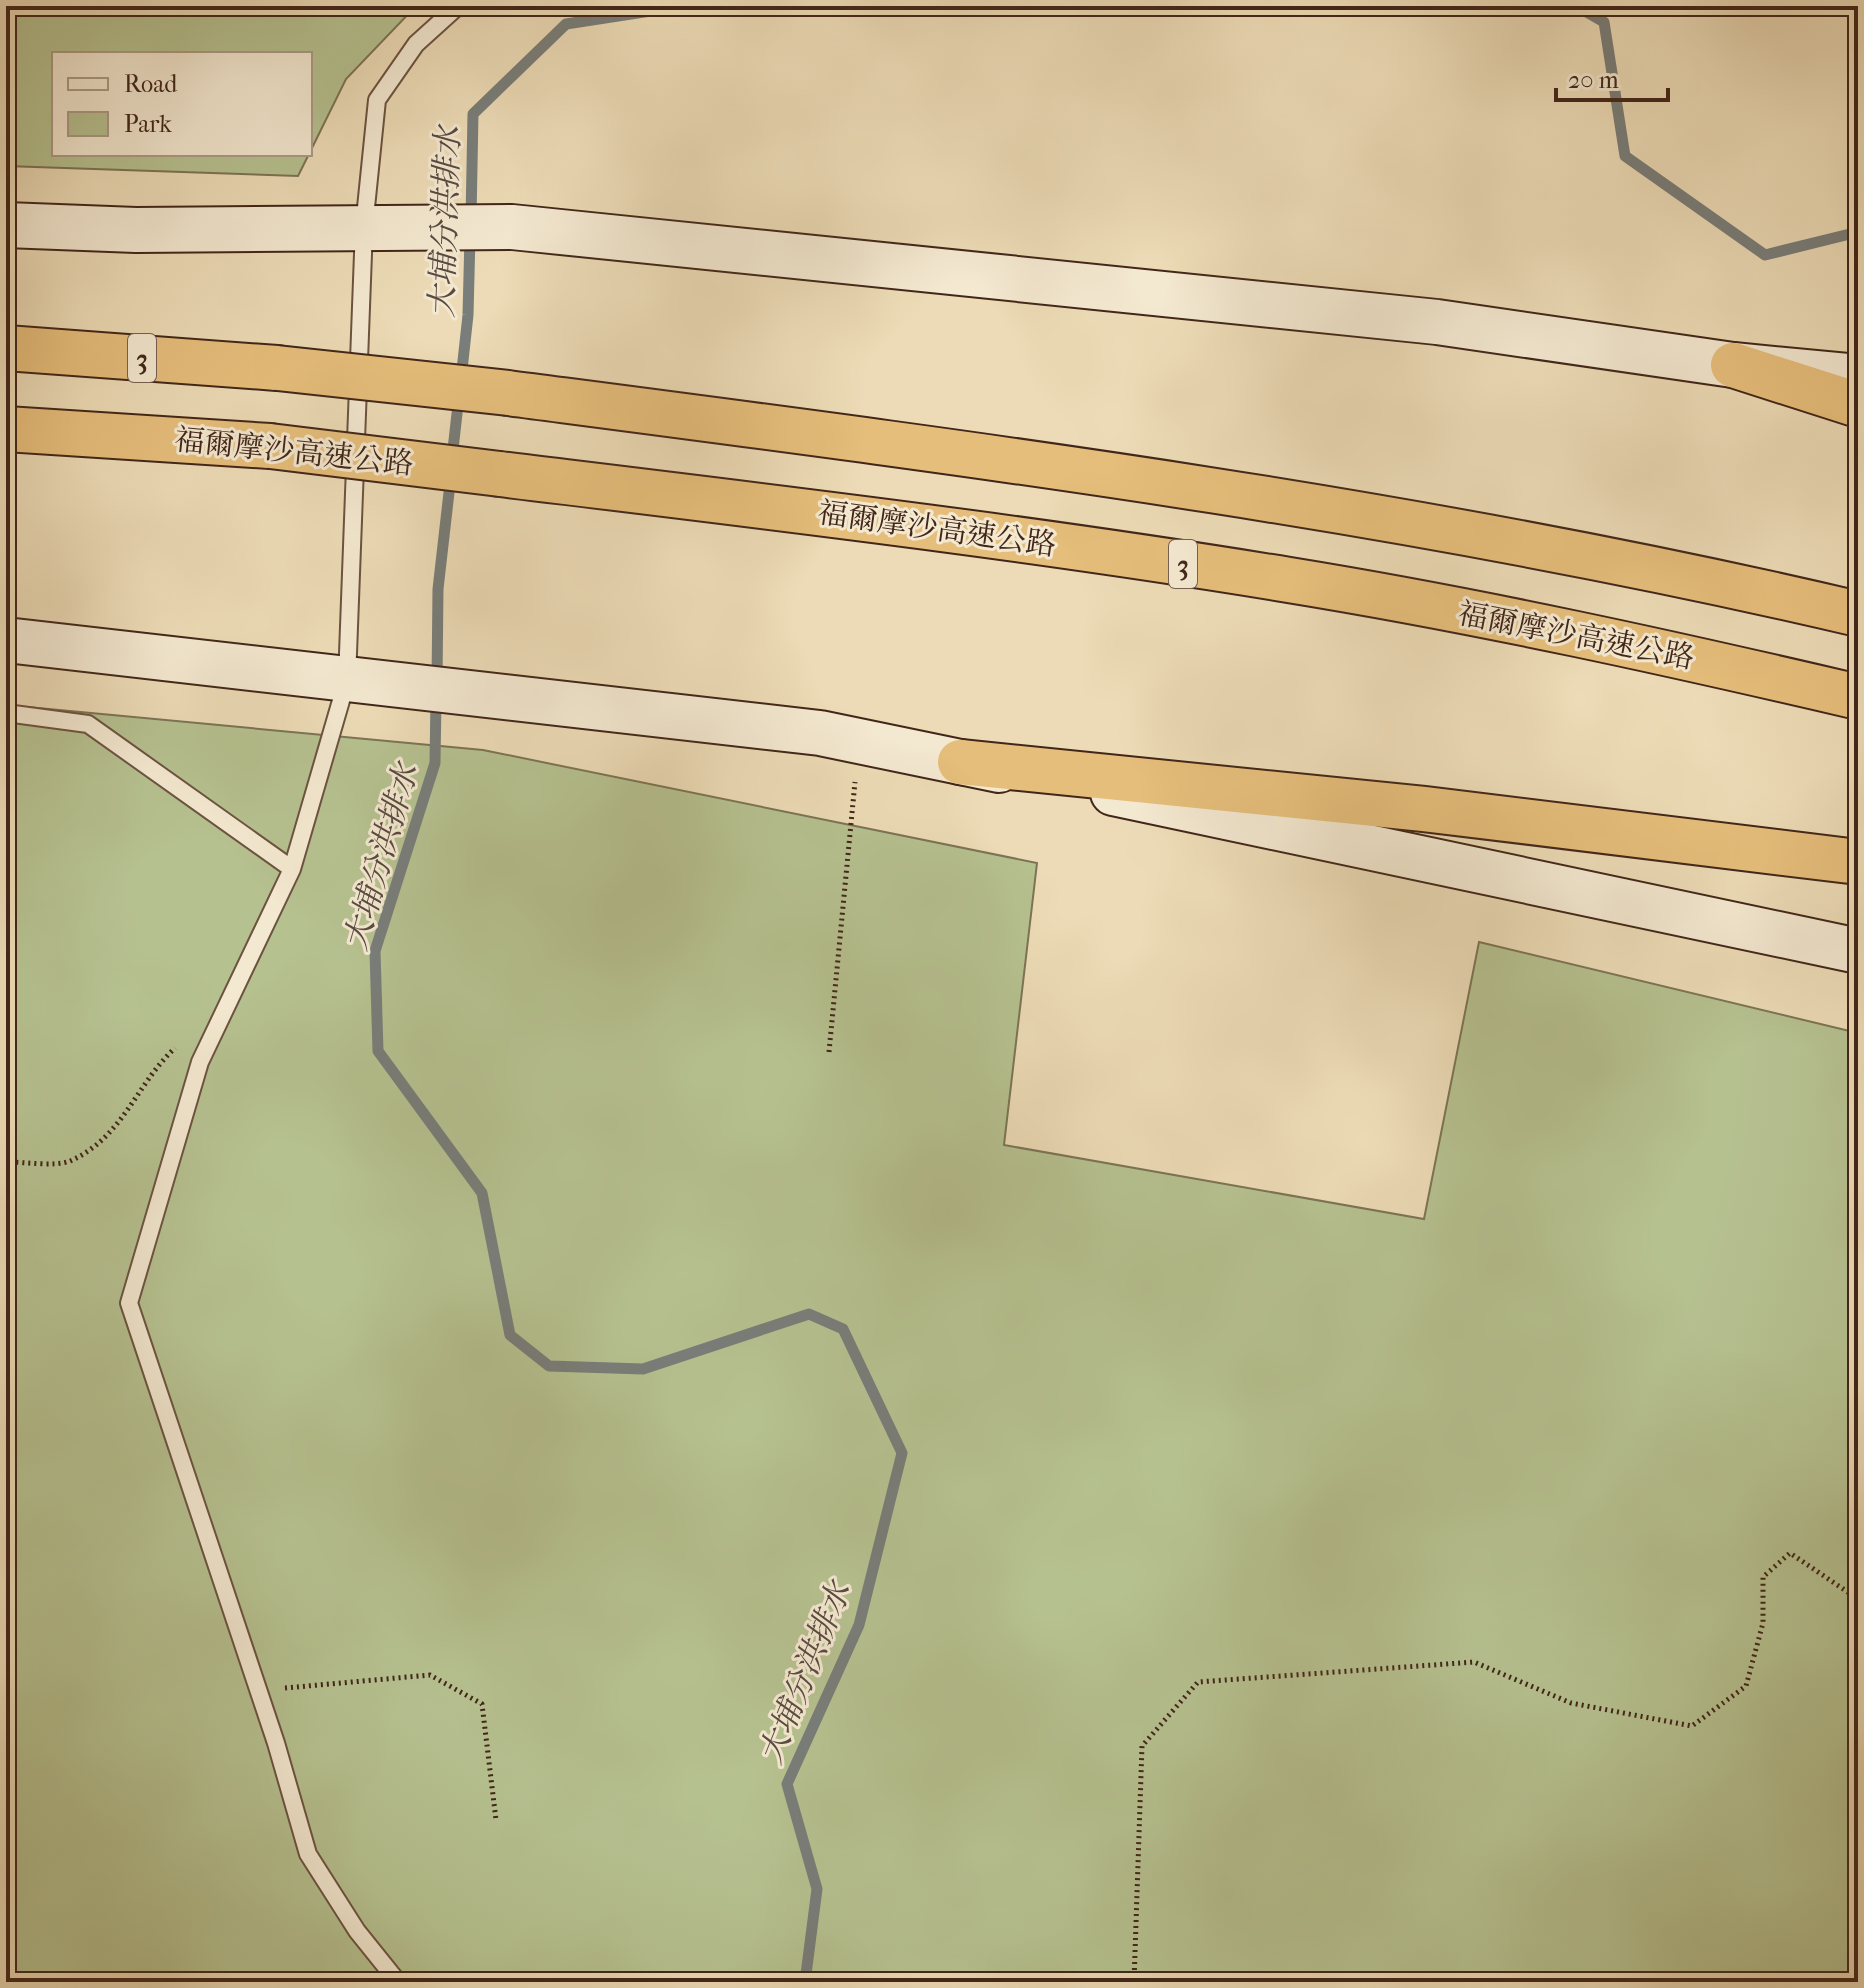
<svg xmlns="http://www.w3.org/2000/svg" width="1864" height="1988" font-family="'IM FELL French Canon','Noto Serif TC',serif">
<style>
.green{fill:#b6c190;stroke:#7c7454;stroke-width:2}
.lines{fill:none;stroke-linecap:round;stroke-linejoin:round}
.stream{stroke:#797e7a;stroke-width:11}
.lane-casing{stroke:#6c5340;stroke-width:20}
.secondary-casing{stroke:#422619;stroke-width:48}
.highway-casing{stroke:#422619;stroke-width:48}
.path{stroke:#422619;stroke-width:5;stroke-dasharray:2 4;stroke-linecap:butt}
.lane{stroke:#f3e8d0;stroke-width:16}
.secondary{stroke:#f3e8d0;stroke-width:44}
.highway{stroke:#e6be7b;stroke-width:44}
.highway-bridge-casing{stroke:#422619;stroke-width:48;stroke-linecap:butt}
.highway-bridge{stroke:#e6be7b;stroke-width:44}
.labels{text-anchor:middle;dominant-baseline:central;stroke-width:6;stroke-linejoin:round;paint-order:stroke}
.shield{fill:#f3e8d0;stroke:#776050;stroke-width:2}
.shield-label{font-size:28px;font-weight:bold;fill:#422619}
.street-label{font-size:30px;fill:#422619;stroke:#f3e8d0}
.water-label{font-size:32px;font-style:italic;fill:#594a41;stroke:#f3e8d0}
</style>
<rect width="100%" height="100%" fill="#ecdbb6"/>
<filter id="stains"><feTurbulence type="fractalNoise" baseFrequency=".0025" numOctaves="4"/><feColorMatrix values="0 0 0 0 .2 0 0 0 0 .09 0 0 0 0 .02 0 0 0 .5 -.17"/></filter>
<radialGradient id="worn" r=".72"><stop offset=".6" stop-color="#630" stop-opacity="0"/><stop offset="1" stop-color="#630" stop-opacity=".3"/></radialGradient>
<path class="green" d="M 6,6 L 416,6 L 346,79 L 310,152 L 310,54 L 54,54 L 54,154 L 309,154 L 298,176 L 6,166 Z
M 6,705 L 483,750 L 1037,863 L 1004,1145 L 1424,1219 L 1479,942 L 1858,1033 L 1858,1982 L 6,1982 Z"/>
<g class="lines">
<path class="stream" d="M 1576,6 L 1604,22 L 1625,156 L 1765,255 L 1858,232
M 471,219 L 473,114 L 566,24 L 670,8 L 713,6
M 461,379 L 468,315 L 470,236
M 452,458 L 459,396
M 437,681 L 438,589 L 451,475
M 436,699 L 435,763 L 375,951 L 378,1051 L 482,1193 L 510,1335 L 549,1366 L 643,1369 L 809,1314 L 843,1329 L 902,1453 L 859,1625 L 787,1784 L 817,1889 L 805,1982"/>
<defs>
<path id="lane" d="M 6,713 L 88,724 L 292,869
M 398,1982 L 357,1931 L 308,1854 L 276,1743 L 129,1303 L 200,1062 L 292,869 L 347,680 L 364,227 L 377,100 L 416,44 L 458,6"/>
<path id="secondary" d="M 6,225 L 136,230 L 512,227 L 1437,322 L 1733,365 L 1858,377
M 6,640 L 820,733 L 999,770
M 1113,793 L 1858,951"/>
<path id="highway" d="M 6,348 L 277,368
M 1733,365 L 1858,405
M 508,393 C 960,452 1413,509 1858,614
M 6,429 L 270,446
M 500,474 C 763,506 1027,537 1289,580 C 1480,611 1670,653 1858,697
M 960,762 L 1424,809 L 1858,862"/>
</defs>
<use href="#lane" class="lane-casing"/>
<use href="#secondary" class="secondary-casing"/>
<use href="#highway" class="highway-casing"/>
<path class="path" d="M 829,1052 L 855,782
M 6,1159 L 8,1162 C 26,1162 55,1167 70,1161 C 123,1138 136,1084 175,1048
M 285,1688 L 430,1675 L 482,1704 L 496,1820
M 1134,1982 L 1142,1746 L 1198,1682 L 1474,1662 L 1571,1703 L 1692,1726 L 1746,1686 L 1763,1623 L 1763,1577 L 1790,1553 L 1858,1599"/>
<use href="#lane" class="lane"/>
<use href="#secondary" class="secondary"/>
<use href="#highway" class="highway"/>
<defs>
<path id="highway-bridge" d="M 277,368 L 508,393
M 270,446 L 500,474"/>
</defs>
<use href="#highway-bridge" class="highway-bridge-casing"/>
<use href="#highway-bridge" class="highway-bridge"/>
</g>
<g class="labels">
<g class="shield">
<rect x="128" y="334" width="28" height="48" rx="6"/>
<rect x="1169" y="540" width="28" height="48" rx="6"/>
</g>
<g class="shield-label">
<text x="142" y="358">3</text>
<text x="1183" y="564">3</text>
</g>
<g class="street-label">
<text transform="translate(294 452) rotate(6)">福爾摩沙高速公路</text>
<text transform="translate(937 529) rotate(8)">福爾摩沙高速公路</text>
<text transform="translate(1576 636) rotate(11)">福爾摩沙高速公路</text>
</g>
<g class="water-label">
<text transform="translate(445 222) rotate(-88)">大埔分洪排水</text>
<text transform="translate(381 857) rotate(-74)">大埔分洪排水</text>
<text transform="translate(805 1673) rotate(-68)">大埔分洪排水</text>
</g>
</g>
<rect width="1864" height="1988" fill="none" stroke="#ecdbb6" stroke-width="32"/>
<rect x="8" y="8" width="1848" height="1972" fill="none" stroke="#422619" stroke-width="4"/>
<rect x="16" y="16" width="1832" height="1956" fill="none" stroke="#422619" stroke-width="2"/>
<rect x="52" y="52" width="260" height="104" fill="#f3e8d0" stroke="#ac9a87" stroke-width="2"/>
<rect x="68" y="78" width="40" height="12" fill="#f3e8d0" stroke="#ac9a87" stroke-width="2"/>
<text x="124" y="92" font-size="24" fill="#422619">Road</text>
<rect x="68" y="112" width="40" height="24" fill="#b6c190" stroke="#ac9a87" stroke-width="2"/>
<text x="124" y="132" font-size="24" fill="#422619">Park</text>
<path d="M1556 88v12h112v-12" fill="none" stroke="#422619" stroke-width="4"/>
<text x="1568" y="88" font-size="24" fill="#422619" stroke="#f3e8d0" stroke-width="6" paint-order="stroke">20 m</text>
<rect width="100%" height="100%" filter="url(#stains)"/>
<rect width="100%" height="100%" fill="url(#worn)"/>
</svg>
